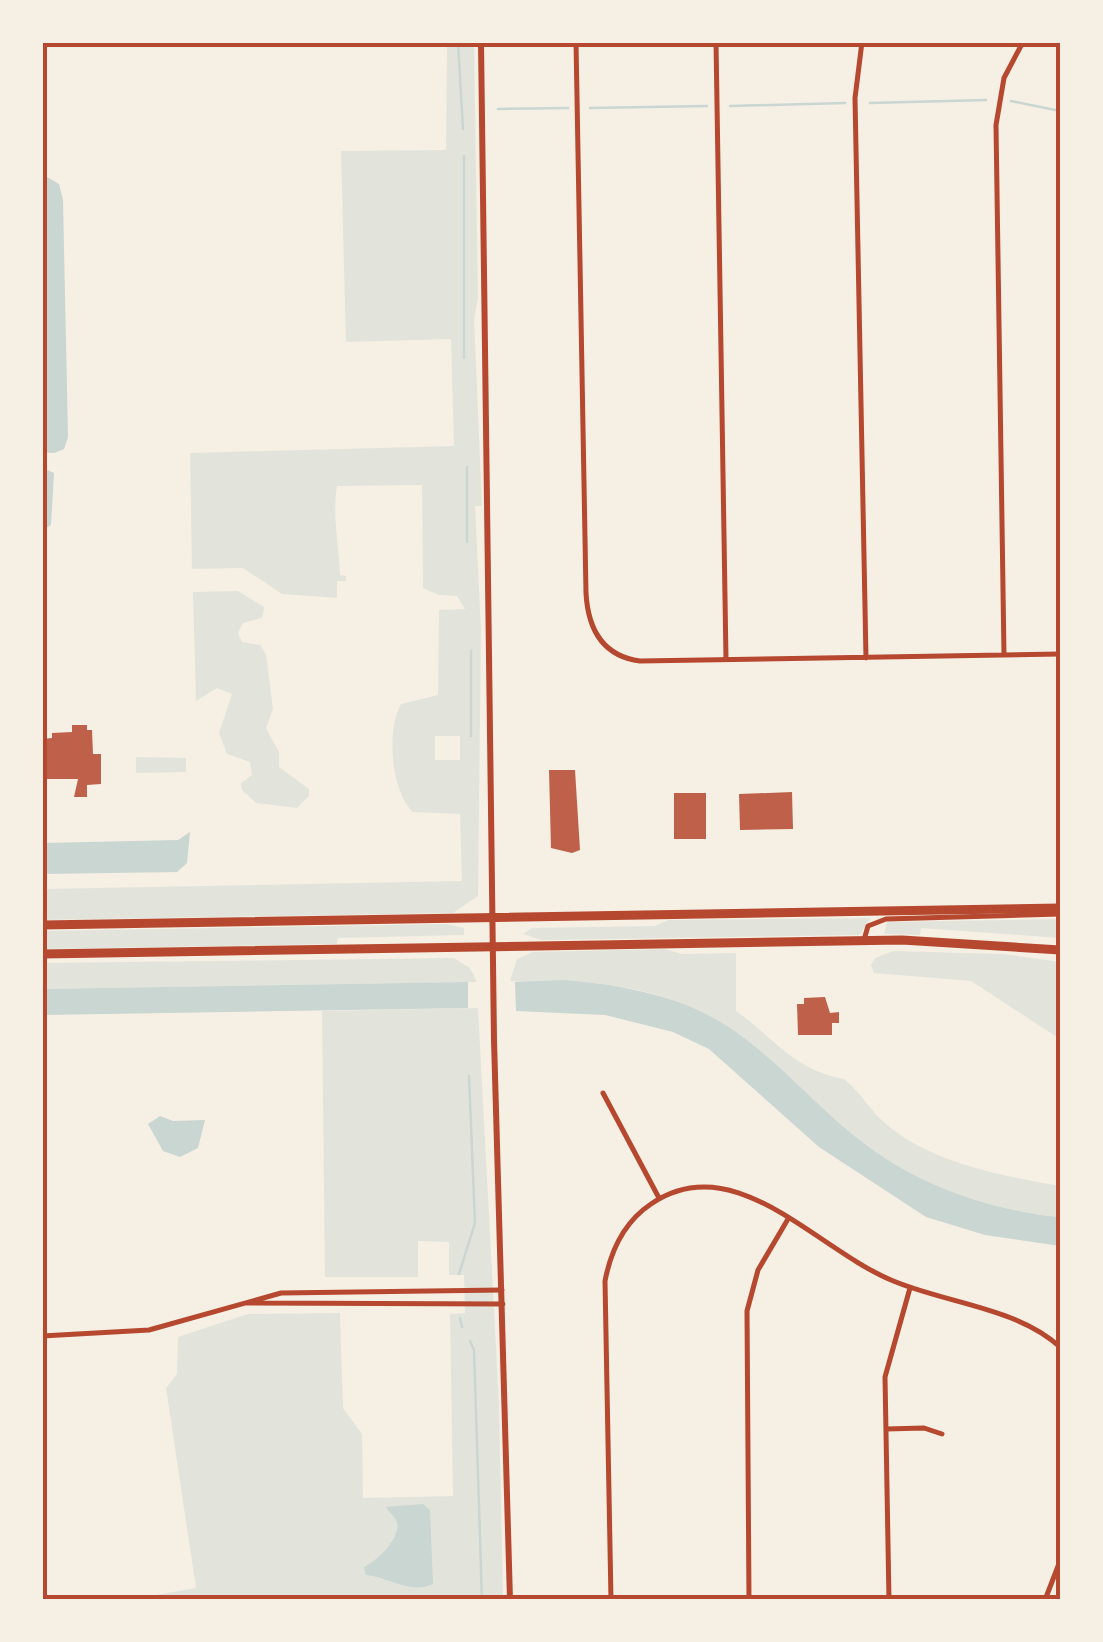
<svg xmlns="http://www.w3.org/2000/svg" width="1103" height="1642" font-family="'Space Grotesk',sans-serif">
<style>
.green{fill:#e2e4dc;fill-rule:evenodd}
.water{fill:#c9d6d2}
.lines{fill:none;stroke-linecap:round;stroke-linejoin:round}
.stream{stroke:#c9d6d2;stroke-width:2.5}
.building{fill:#bf614a}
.minor{stroke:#b5482f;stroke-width:5}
.tertiary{stroke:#b5482f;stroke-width:6}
.primary{stroke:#b5482f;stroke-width:9}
.neatline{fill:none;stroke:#b5482f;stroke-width:4}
</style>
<rect width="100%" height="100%" fill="#f6efe4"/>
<path class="green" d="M 447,43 L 474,43 L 478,298 L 474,319 L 482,506 L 475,506 L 481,630 L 478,896 L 453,913 L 43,920 L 43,889 L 462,881 L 460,814 L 413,812 C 391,792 386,730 401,704 L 438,695 L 439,610 L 465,609 L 457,596 L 439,595 L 423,588 L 422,485 L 337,486 C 332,517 339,543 340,575 L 346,576 L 346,581 L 337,581 L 337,598 L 282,594 L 243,568 L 192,569 L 190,453 L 454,446 L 451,339 L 346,342 L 341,151 L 446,150 ZM 435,736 L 460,736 L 460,760 L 435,760 Z
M 238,591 L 264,607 L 262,618 L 243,623 L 238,633 L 242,642 L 260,645 L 266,654 L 273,709 L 266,728 L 279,752 L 279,767 L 309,789 L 309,796 L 297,808 L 256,803 L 242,790 L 241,783 L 252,775 L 250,762 L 227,754 L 219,733 L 232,694 L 217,688 L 196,701 L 193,592 Z
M 136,757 L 186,758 L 186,772 L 136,773 Z
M 871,918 L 859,935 L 542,940 L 523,934 L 532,928 L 655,926 L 668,920 Z
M 1060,919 L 1060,938 L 921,928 L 920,935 L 884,934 L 887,922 Z
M 447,924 L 464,928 L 464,935 L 338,938 L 337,944 L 43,949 L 43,931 Z
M 664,949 L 682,954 L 736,953 L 736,1011 C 777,1040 792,1069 844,1079 C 861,1092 870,1111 886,1124 C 931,1163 1003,1176 1060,1186 L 1060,1217 C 994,1211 923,1187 869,1147 C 804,1100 758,1036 682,1004 C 626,979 568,986 510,981 L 517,959 L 533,952 Z
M 893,951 L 1003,954 L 1060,962 L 1060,1039 L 971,981 L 874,973 L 871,965 L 875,958 Z
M 454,958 L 470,968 L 477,982 L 43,989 L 42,963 Z
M 478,1008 L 499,1404 L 503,1599 L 127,1600 L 196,1588 L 166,1388 L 177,1374 L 178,1337 L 248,1314 L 340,1313 L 343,1408 L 362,1434 L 363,1498 L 453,1496 L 450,1314 L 465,1313 L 464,1275 L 449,1275 L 449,1242 L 418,1241 L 418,1277 L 325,1277 L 322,1011 Z"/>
<path class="water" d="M 42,174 L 59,184 L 63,200 L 68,437 L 64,449 L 54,453 L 42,452 Z
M 43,468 L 54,473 L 51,525 L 43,530 Z
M 190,832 L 187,863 L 177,872 L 43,874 L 43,843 L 178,840 Z
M 564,980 C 621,985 681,995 730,1028 C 781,1062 820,1112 869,1147 C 923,1187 994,1211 1060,1217 L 1060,1246 L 985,1235 L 926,1217 L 819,1147 L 709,1049 L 673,1032 L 605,1015 L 516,1011 L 515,982 Z
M 468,982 L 468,1008 L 43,1015 L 43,989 Z
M 160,1116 L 173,1121 L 205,1120 L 198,1148 L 180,1157 L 163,1151 L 148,1124 Z
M 423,1504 L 430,1510 L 433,1584 C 410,1595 389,1577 366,1575 L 364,1567 C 376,1562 404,1536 396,1520 C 393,1515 389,1512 386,1507 Z"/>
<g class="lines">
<path class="stream" d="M 458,42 L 463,129
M 1011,101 L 1060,111
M 870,103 L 986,100
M 730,106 L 845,103
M 590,108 L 707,106
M 498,109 L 568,108
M 464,156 L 464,358
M 467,467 L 467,542
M 471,651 L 471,736
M 459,1274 L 475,1223 L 469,1076
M 460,1318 L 462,1327
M 470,1341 L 474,1350 L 482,1600"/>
</g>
<path class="building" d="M 72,725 L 87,725 L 87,730 L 92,730 L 93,754 L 101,754 L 101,784 L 87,785 L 87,797 L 74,797 L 78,779 L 42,779 L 42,739 L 52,738 L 52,733 L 72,732 Z
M 549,770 L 575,770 L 580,850 L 572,853 L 551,848 Z
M 792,792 L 793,829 L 740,830 L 739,794 Z
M 674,793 L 706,793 L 706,839 L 674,839 Z
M 825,997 L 830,1013 L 839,1012 L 839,1023 L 832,1023 L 832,1035 L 798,1035 L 797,1004 L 804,1004 L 804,998 Z"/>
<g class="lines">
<path class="minor" d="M 576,42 L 586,593 C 588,629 602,656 640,661 L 1060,654
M 716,42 L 726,659
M 862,42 L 855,98 L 866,658
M 1004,655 L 996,125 L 1004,78 L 1023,42
M 864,940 L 868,926 L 886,919 L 1060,914
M 603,1093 L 659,1198
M 246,1303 L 503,1304
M 42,1336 L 149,1330 L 281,1293 L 502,1290
M 886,1429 L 924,1428 L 942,1434
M 611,1600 L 605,1281 C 611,1250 624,1222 651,1204 C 734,1147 815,1248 891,1280 C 944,1303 1016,1307 1060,1347
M 749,1600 L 747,1311 L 758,1270 L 788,1219
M 889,1600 L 885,1377 L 910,1288
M 1045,1600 L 1060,1561"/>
<path class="tertiary" d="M 481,42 L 494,1040 L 510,1600"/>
<path class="primary" d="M 42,925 L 1060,908
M 42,954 L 902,940 L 1060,950"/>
</g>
<rect width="1103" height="1642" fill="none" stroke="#f6efe4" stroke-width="90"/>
<rect x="45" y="45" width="1013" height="1552" class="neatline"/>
</svg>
